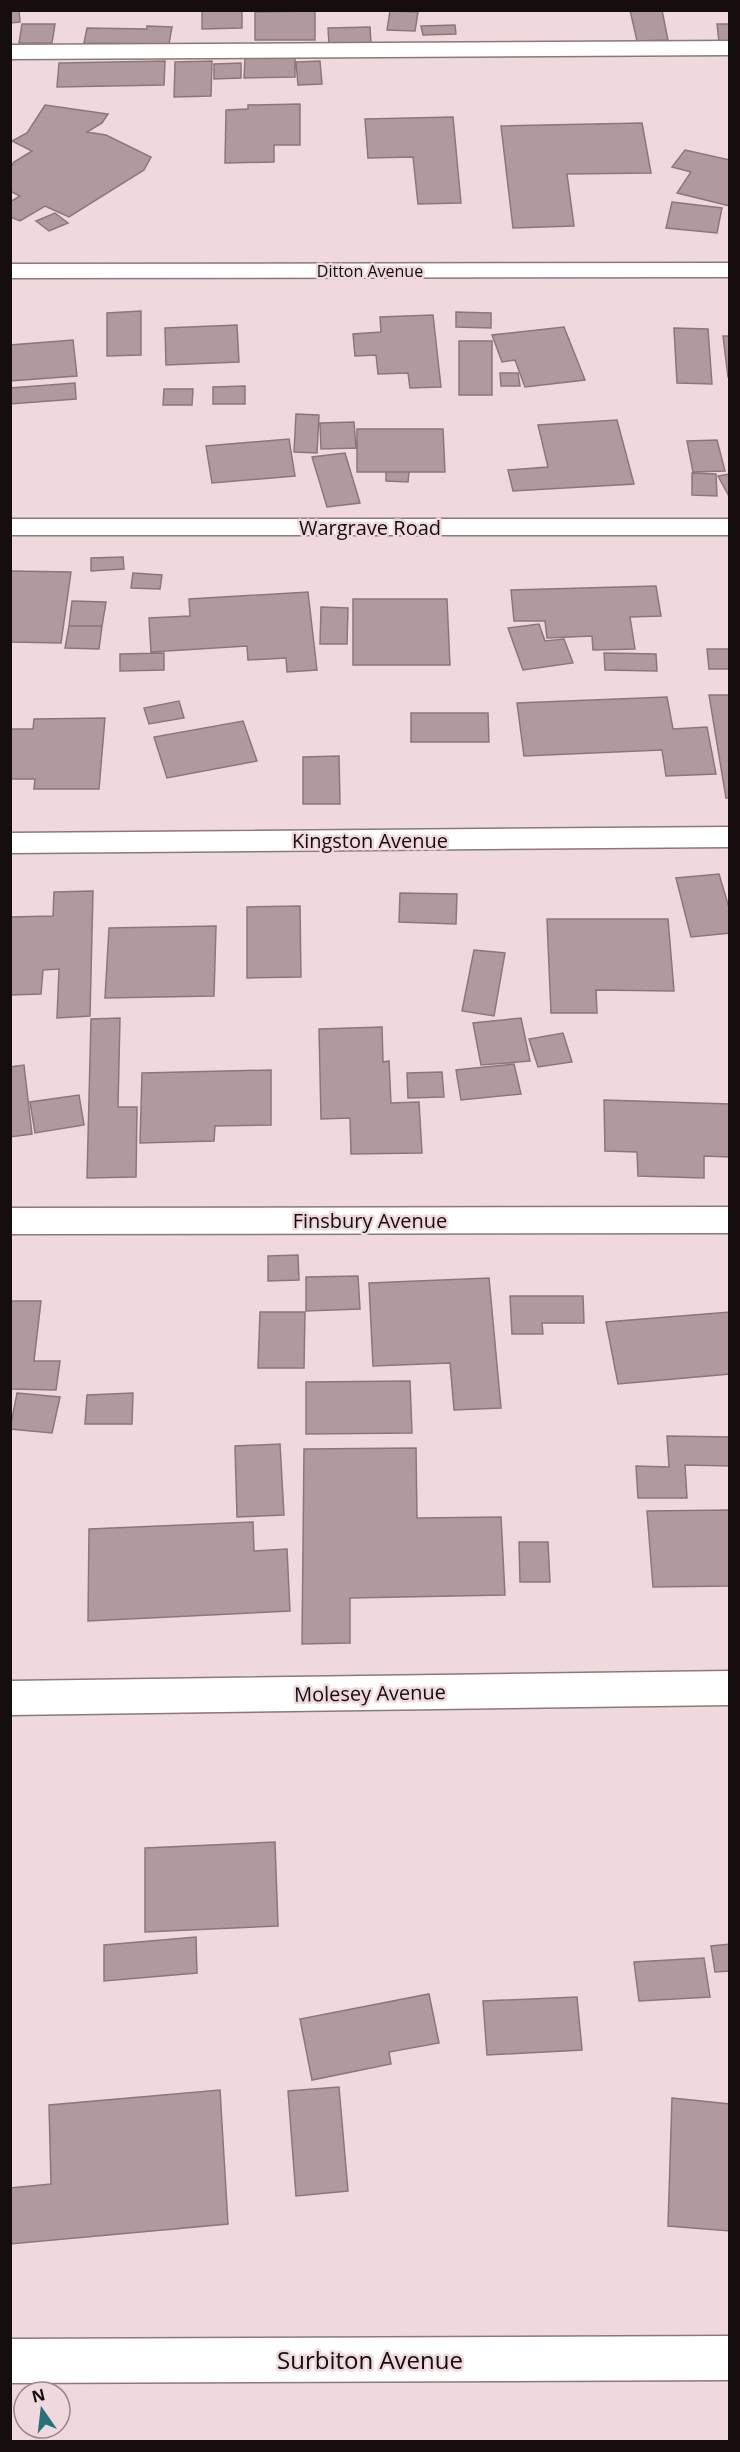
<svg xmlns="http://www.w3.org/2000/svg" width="740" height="2452" font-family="'Open Sans',sans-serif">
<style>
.building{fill:#b09a9d;stroke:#8b7779;stroke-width:1.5}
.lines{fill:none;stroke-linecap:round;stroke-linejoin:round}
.minor-casing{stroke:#8c777a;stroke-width:3}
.minor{fill:#fff;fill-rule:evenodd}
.labels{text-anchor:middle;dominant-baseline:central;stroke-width:5;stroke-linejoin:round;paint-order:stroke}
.far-street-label{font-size:16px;fill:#150d0e;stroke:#f0d9dc}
.street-label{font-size:20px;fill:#150d0e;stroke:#f0d9dc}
.near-street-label{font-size:24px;fill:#150d0e;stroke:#f0d9dc}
</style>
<rect width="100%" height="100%" fill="#f0d9dc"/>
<path class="building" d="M 10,10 L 19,10 L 20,22 L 10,23 Z
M 242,10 L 242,28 L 202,29 L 202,11 Z
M 630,10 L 662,10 L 668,40 L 637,41 Z
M 315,11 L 315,40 L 255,40 L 255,12 Z
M 390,11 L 418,12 L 415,31 L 387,30 Z
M 22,24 L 55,24 L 52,43 L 19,43 Z
M 717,24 L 730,24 L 730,42 L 719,42 Z
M 455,25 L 456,34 L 423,35 L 421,26 Z
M 147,26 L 172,27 L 169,44 L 84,43 L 87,28 L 147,29 Z
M 370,27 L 371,43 L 329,44 L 328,28 Z
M 245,58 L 295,58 L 295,77 L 244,78 Z
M 165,61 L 164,85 L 57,87 L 59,63 Z
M 212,61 L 211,96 L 174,97 L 175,62 Z
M 320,61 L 322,84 L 298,85 L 296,62 Z
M 241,63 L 241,78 L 214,79 L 214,64 Z
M 300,104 L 300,145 L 274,145 L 274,162 L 225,163 L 226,110 L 248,109 L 248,105 Z
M 45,105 L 108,114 L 102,123 L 87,132 L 106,135 L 151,157 L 144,170 L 69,217 L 45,206 L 20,221 L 10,217 L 10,202 L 20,196 L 10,191 L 10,168 L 14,162 L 32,151 L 12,141 L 27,133 Z
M 453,117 L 461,203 L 418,204 L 413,157 L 368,158 L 365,119 Z
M 642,123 L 651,173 L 567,174 L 574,226 L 513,228 L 501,126 Z
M 685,150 L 730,160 L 730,206 L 677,193 L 691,172 L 672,167 Z
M 672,202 L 722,208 L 717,233 L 666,228 Z
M 55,213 L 68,223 L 49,231 L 36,221 Z
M 141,311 L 141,355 L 107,356 L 107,313 Z
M 456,312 L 491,313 L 491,328 L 456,327 Z
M 433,315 L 441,387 L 410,388 L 408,373 L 378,374 L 376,355 L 355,356 L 353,334 L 381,332 L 380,317 Z
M 237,325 L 239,362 L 166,365 L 165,328 Z
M 564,327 L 585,380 L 525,387 L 515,360 L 502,362 L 492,335 Z
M 674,328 L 708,329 L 712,384 L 677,383 Z
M 723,336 L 730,336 L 730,377 L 728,377 Z
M 73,340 L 77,376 L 10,381 L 10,345 Z
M 459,341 L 492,341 L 492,395 L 459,395 Z
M 500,373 L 518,373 L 520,386 L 501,386 Z
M 75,383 L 76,399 L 10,404 L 10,388 Z
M 245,386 L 245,404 L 213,404 L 213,387 Z
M 164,389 L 193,389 L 192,405 L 163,405 Z
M 296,414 L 319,415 L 317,453 L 294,452 Z
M 617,420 L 634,484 L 513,491 L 508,470 L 548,467 L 538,425 Z
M 354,422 L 356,448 L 321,449 L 320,423 Z
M 357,429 L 443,429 L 445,472 L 357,472 Z
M 289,439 L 295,476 L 212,483 L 206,446 Z
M 717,440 L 725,471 L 693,472 L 687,441 Z
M 345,453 L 360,503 L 327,507 L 312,457 Z
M 386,472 L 409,472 L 408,482 L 386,481 Z
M 692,473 L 716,474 L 717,496 L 692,495 Z
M 730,474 L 730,498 L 718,476 Z
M 123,557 L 124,569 L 91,571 L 91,558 Z
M 10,571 L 71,572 L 61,643 L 10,642 Z
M 133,573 L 162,575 L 160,589 L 131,588 Z
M 656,586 L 661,616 L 630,617 L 635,649 L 593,650 L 592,636 L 547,638 L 545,621 L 514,621 L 511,590 Z
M 308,592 L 317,670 L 287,672 L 286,658 L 248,660 L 247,646 L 151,652 L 149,618 L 190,616 L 189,599 Z
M 353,599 L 447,599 L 450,665 L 353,665 Z
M 72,601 L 106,602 L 102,626 L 69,626 Z
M 321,607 L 348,608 L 347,644 L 320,644 Z
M 539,624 L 545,641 L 564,639 L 573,663 L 523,670 L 508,628 Z
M 69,626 L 102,626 L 99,649 L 65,648 Z
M 707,649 L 730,649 L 730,669 L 709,669 Z
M 164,653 L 164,670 L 120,671 L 120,654 Z
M 604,653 L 656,654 L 657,671 L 605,670 Z
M 709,695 L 730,695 L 730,798 L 726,798 Z
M 667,697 L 673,729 L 707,727 L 716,774 L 666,776 L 662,750 L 524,756 L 517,703 Z
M 179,701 L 184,718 L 149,724 L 144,708 Z
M 411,713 L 488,713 L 489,742 L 411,742 Z
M 105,718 L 99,789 L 34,789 L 35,779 L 10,779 L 10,729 L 33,729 L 34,719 Z
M 243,721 L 257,761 L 167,778 L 154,737 Z
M 339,756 L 340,804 L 303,804 L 303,757 Z
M 719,874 L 730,911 L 730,933 L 691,937 L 676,878 Z
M 93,891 L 90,1016 L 57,1018 L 59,969 L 43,970 L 41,994 L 10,995 L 10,917 L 53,916 L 54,892 Z
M 400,893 L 457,894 L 456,924 L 399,922 Z
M 300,906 L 301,977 L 247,978 L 247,907 Z
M 547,919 L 668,919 L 674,991 L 596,990 L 597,1013 L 551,1013 Z
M 216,926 L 214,996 L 105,998 L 109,928 Z
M 474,950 L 505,953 L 494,1016 L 462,1011 Z
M 120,1018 L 118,1107 L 137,1107 L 136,1177 L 87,1178 L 91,1019 Z
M 521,1018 L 530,1061 L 481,1065 L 473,1023 Z
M 382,1027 L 383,1062 L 389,1061 L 391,1103 L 419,1102 L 422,1153 L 351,1154 L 350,1118 L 321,1119 L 319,1029 Z
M 563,1033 L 572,1062 L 538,1067 L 529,1039 Z
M 514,1064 L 521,1094 L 461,1100 L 456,1070 Z
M 24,1065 L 32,1134 L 10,1137 L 10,1067 Z
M 271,1070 L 271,1125 L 215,1126 L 214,1141 L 140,1143 L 142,1073 Z
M 442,1072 L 444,1097 L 408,1098 L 407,1073 Z
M 79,1095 L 84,1125 L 35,1133 L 30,1102 Z
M 604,1100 L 730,1104 L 730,1157 L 704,1156 L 704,1178 L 638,1176 L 637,1152 L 605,1151 Z
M 298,1255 L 299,1280 L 268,1281 L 268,1256 Z
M 358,1276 L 360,1309 L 306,1311 L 306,1277 Z
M 489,1278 L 501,1408 L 454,1410 L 450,1363 L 373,1366 L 369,1283 Z
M 510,1296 L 583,1296 L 584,1323 L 542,1323 L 543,1334 L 512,1334 Z
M 10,1301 L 41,1301 L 34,1361 L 60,1361 L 56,1390 L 10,1389 Z
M 260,1312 L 305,1312 L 304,1368 L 258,1368 Z
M 730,1312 L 730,1374 L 618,1384 L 606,1322 Z
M 410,1381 L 412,1433 L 306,1434 L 306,1382 Z
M 17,1393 L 60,1397 L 52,1433 L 10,1429 Z
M 133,1393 L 132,1424 L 85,1424 L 87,1395 Z
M 667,1436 L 730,1437 L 730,1466 L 685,1465 L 687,1498 L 638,1498 L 636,1466 L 669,1467 Z
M 280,1444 L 284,1515 L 237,1517 L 235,1446 Z
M 416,1448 L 417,1518 L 501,1517 L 505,1595 L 350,1598 L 350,1643 L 302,1644 L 304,1449 Z
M 730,1510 L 730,1586 L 653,1587 L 647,1511 Z
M 253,1522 L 254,1551 L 287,1549 L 290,1611 L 88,1621 L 89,1529 Z
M 519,1542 L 548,1542 L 550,1582 L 520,1582 Z
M 275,1842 L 278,1926 L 145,1932 L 145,1848 Z
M 196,1937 L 197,1973 L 104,1981 L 104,1945 Z
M 730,1944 L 730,1971 L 715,1972 L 711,1946 Z
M 704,1958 L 710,1997 L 639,2001 L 634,1962 Z
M 429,1994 L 439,2043 L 389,2052 L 391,2064 L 312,2080 L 300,2019 Z
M 577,1997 L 582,2050 L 487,2055 L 483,2001 Z
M 339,2087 L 348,2191 L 296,2196 L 288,2091 Z
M 220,2090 L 228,2224 L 10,2244 L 10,2188 L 51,2184 L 49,2105 Z
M 672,2098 L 730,2104 L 730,2231 L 668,2226 Z"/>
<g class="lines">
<defs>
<path id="minor" d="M 730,41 L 730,55 L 10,59 L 10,45 Z
M 730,263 L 730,277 L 10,278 L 10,264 Z
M 10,519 L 730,519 L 730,535 L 10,535 Z
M 730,827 L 730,847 L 10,853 L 10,833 Z
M 730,1207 L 730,1233 L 10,1234 L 10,1208 Z
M 730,1671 L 730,1705 L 10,1715 L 10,1681 Z
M 730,2336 L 730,2380 L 10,2383 L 10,2339 Z"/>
</defs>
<use href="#minor" class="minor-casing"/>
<use href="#minor" class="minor"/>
</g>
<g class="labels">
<g class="far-street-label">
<text x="370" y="271">Ditton Avenue</text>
</g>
<g class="street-label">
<text x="370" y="527">Wargrave Road</text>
<text x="370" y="840">Kingston Avenue</text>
<text x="370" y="1220">Finsbury Avenue</text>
<text transform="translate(370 1693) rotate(-1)">Molesey Avenue</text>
</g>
<g class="near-street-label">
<text x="370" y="2359">Surbiton Avenue</text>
</g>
</g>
<rect width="740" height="2452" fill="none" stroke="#150d0e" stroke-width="24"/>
<g transform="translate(42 2410) rotate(346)"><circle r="28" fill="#f0d9dc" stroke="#98878a" stroke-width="1.5"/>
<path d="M0-4.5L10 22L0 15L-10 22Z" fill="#277179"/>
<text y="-9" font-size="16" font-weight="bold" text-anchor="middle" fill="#150d0e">N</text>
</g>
</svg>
